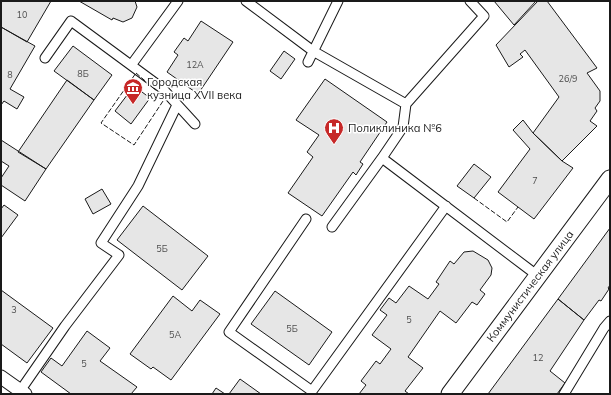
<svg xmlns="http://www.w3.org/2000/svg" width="611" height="395" font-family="Mulish,sans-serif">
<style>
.building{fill:#e6e6e6;stroke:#1a1a1a}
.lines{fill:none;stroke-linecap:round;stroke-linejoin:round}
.service-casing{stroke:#1a1a1a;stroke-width:11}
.pedestrian-casing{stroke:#1a1a1a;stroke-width:15}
.minor-casing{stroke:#1a1a1a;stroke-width:19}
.service{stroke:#fff;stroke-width:9}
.pedestrian{stroke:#fff;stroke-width:13}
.minor{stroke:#fff;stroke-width:17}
.fence{stroke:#1a1a1a;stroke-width:1;stroke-dasharray:5 2;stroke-linecap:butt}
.labels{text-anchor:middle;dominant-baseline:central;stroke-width:3;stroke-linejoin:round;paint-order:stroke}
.number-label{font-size:9px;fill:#4d4d4d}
.poi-label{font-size:11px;fill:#1a1a1a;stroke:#fff;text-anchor:start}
.street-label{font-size:11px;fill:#1a1a1a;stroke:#fff}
</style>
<rect width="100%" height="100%" fill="#fff"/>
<path class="building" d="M 1,1 L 51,1 L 27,42 L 1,27 Z
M 79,1 L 135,1 L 137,7 L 132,18 L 123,22 L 113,18 L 112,20 Z
M 494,1 L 536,1 L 514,25 Z
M 538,1 L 547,1 L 597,68 L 587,73 L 600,91 L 600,101 L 595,108 L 597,111 L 590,121 L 597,126 L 562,161 L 533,133 L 559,97 L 525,50 L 520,54 L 523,57 L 509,67 L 496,45 Z
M 201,21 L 233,42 L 198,94 L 167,72 L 178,55 L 174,52 L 184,38 L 188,41 Z
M 1,27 L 35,46 L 10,89 L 24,97 L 17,109 L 4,101 L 1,105 Z
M 73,46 L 112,75 L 94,100 L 54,71 Z
M 284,51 L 295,59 L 281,79 L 270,71 Z
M 325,79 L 387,122 L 360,162 L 363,164 L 356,175 L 353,172 L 322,216 L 288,193 L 313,157 L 307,152 L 319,135 L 296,120 Z
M 67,80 L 94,100 L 46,169 L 18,152 Z
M 134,86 L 150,98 L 131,124 L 115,111 Z
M 523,120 L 533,133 L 562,161 L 573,168 L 534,219 L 498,192 L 530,149 L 513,130 Z
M 1,140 L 46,169 L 25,201 L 1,185 L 1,178 L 9,166 L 1,161 Z
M 474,164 L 491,177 L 474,198 L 457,186 Z
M 102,189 L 111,204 L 93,214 L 85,199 Z
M 4,205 L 18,215 L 1,238 L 1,209 Z
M 143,206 L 208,256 L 182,290 L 117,240 Z
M 610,228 L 610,285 L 608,288 L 609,289 L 601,301 L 599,300 L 584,320 L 558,299 Z
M 473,251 L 488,260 L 492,268 L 491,275 L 480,290 L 485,294 L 477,305 L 472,302 L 456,323 L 440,311 L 408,357 L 423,368 L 405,391 L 409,394 L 359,394 L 366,385 L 361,381 L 376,361 L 380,364 L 391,349 L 372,335 L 387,315 L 380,310 L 389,298 L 396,303 L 409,286 L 428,299 L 439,284 L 436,282 L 450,261 L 454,264 L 464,252 Z
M 1,290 L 53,328 L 27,363 L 1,344 Z
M 275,291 L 332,332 L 309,365 L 251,324 Z
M 173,296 L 192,311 L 200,300 L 220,314 L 171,380 L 153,367 L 151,369 L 130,354 Z
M 558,299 L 584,320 L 550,371 L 565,383 L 557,394 L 488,394 Z
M 87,331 L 110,348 L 100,361 L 137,387 L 131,394 L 71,394 L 41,372 L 51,358 L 62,366 Z
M 240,379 L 261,394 L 229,394 Z
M 216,388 L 225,394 L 212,394 Z"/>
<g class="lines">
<defs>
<path id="service" d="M 246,1 L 313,51 L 406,104 L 403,127 L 382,158 L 538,276
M 45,58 L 71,21 L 162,88 L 195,124
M 308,62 L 338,1
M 132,64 L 178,1
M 406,104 L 484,16 L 470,1
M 306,219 L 229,332 L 312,391 L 446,206
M 332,227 L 382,158
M 20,391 L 65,326 L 119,255 L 101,243 L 138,186 L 177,105
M 564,394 L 604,328 L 610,321"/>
<path id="pedestrian" d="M 1,377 L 25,394"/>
<path id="minor" d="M 450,394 L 610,179"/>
</defs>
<use href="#service" class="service-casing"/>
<use href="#pedestrian" class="pedestrian-casing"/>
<use href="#minor" class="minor-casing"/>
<use href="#service" class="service"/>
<use href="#pedestrian" class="pedestrian"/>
<use href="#minor" class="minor"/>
<path class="fence" d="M 136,73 L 165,98 L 134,145 L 101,123 Z
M 474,198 L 507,222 L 518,207"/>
</g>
<defs>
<symbol id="museum-pin" viewBox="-11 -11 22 30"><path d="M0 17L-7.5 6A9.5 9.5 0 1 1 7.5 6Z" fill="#c62828" stroke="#fff"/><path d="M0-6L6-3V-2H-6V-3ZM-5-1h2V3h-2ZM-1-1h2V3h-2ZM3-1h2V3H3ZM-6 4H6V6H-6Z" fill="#fff"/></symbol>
<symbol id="hospital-pin" viewBox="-11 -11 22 30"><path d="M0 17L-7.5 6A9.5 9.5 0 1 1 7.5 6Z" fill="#c62828" stroke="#fff"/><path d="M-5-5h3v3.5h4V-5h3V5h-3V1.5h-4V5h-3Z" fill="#fff"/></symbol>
</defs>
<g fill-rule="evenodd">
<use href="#museum-pin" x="122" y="77" width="22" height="30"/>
<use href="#hospital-pin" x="323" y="117" width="22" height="30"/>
</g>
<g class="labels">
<g class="number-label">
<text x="22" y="14">10</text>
<text x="195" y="64">12А</text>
<text x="83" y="73">8Б</text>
<text x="10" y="74">8</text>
<text x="568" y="78">26/9</text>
<text x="535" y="180">7</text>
<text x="162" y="248">5Б</text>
<text x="14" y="309">3</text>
<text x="409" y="319">5</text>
<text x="292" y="328">5Б</text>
<text x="175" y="334">5А</text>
<text x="538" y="357">12</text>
<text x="84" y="363">5</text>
</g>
<g class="poi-label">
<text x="147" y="82">Городская<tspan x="147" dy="13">кузница XVII века</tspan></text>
<text x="348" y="128">Поликлиника №6</text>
</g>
<g class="street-label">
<text transform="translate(530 286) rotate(-53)">Коммунистическая улица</text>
</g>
</g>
<rect width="611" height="395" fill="none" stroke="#1a1a1a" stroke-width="4"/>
</svg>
